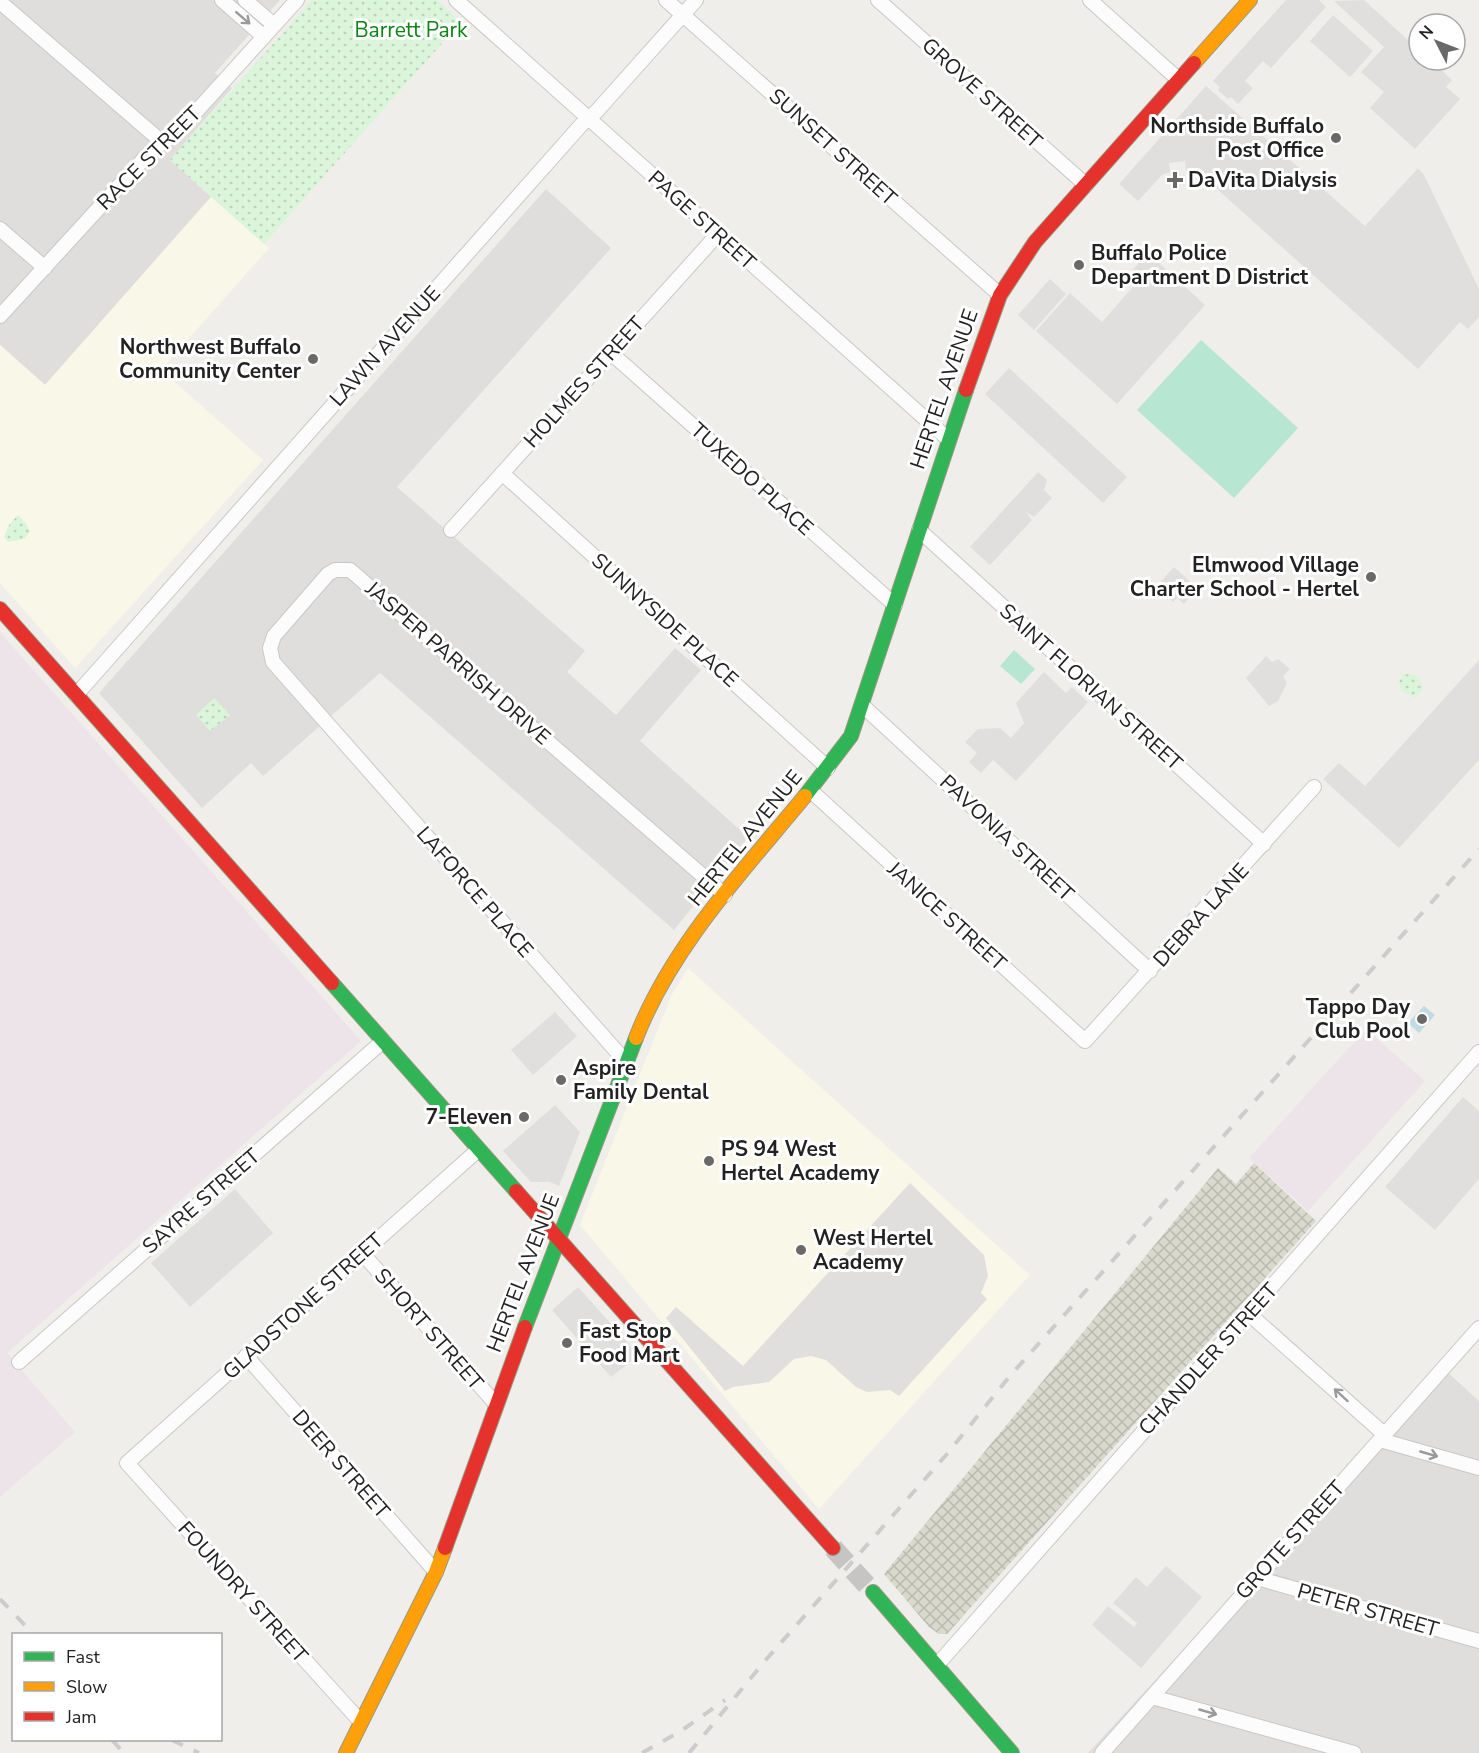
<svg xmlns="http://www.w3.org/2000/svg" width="1479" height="1753" font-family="'Nunito Sans',sans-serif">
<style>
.residential{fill:#dfdedc}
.industrial{fill:#ede4e9}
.education{fill:#f8f7e8}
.construction{fill:url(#construction-cross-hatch)}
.park{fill:url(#park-dots)}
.pitch{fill:#b7e6d2}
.parking{fill:#e0dfde}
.water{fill:#bfdbe3}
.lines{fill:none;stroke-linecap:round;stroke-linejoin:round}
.secondary-tunnel{stroke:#c7c5c3;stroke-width:20;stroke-dasharray:20 10;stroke-linecap:butt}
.street-casing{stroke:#c9c8c7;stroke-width:16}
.fast-casing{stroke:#999a82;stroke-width:16}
.slow-casing{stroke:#999a82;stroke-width:16}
.jam-casing{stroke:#999a82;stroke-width:16}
.street{stroke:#fdfcfc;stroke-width:14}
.fast{stroke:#30b455;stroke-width:14}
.slow{stroke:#ff9f0a;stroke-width:14}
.jam{stroke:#e5322d;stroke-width:14}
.rail{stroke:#ccc;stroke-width:4;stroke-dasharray:12 12;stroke-linecap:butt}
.oneway{stroke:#9a9a9a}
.poi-dot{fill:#6a6968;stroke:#fff;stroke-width:2}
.labels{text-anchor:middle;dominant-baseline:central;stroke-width:6;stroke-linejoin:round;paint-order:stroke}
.park-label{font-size:21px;fill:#0c8416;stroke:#fff}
.street-label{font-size:21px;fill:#222;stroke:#fff}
.poi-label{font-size:21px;font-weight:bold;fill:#222;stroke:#fff;text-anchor:start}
</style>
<defs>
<pattern id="construction-cross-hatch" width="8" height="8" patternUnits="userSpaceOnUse" patternTransform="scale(1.5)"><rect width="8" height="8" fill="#d9d9cd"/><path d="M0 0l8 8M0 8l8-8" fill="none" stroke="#babab0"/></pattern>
<pattern id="park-dots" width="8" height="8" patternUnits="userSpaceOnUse" patternTransform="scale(1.5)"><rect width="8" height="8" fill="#daf5da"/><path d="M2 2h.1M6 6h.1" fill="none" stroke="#bbd2bb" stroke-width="1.8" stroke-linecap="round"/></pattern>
</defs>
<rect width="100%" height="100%" fill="#f0eeeb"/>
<path class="residential" d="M 0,0 L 280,0 L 215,73 L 232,88 L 170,160 L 211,197 L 45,385 L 0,345 Z
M 546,189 L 611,248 L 397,487 L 585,651 L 567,672 L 616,715 L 675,648 L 701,670 L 640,741 L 748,837 L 674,930 L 380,673 L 263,776 L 251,763 L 202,808 L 99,693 Z
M 1443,1368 L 1479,1401 L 1479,1753 L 1088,1753 Z"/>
<path class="industrial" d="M 0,632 L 361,1041 L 7,1353 L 75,1432 L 0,1497 Z
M 1366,1029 L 1425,1081 L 1308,1211 L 1249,1158 Z"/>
<path class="education" d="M 211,197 L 269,248 L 161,370 L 263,460 L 75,668 L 0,583 L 0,345 L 45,385 Z
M 688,968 L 1030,1275 L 819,1509 L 580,1225 L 671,996 Z"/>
<path class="construction" d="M 1254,1163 L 1316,1221 L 947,1634 L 939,1634 L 929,1627 L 884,1574 L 1218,1168 L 1236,1184 Z"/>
<path class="park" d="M 312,0 L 437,0 L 461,22 L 264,244 L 170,160 Z
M 18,515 L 26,523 L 30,532 L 24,539 L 8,542 L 4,537 L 9,525 Z
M 1404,674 L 1415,675 L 1420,678 L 1423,689 L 1416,698 L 1401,691 L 1399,681 Z
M 214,698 L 230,715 L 210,731 L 196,715 Z"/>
<path class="pitch" d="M 1201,340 L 1298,428 L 1234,498 L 1137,410 Z
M 1014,650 L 1035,669 L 1021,684 L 1000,666 Z"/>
<path class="parking" d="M 1286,0 L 1319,0 L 1326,7 L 1271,68 L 1263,61 L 1245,81 L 1253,88 L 1238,104 L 1231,97 L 1228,99 L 1218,90 L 1220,87 L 1213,81 Z
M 1364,0 L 1419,50 L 1419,60 L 1431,60 L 1452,80 L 1446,87 L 1460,99 L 1415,149 L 1370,108 L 1384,92 L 1361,72 L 1384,47 L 1334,1 Z
M 1333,15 L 1373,51 L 1350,77 L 1310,41 Z
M 1206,86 L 1365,226 L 1418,168 L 1424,175 L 1479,289 L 1479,317 L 1468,329 L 1460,322 L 1418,369 L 1197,171 L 1186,172 L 1185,161 L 1169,163 L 1170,173 L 1163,174 L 1138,201 L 1119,184 Z
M 1148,253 L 1205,305 L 1117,404 L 1036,331 L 1070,293 L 1102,322 L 1137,282 L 1129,274 Z
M 1050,279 L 1066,294 L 1034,330 L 1018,315 Z
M 1009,368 L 1127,477 L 1103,503 L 985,394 Z
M 1038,472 L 1047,480 L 1044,490 L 1052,498 L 1034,517 L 1026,512 L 1032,520 L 990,565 L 970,547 Z
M 1174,567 L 1191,582 L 1187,587 L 1193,593 L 1184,604 L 1177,598 L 1173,602 L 1156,587 Z
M 1266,656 L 1272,662 L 1278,659 L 1290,669 L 1283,676 L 1287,683 L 1278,701 L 1269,706 L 1246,678 Z
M 1479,660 L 1479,760 L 1399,848 L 1323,779 L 1339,763 L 1365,786 Z
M 1044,672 L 1066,693 L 1072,687 L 1088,702 L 1016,781 L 993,760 L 981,773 L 969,762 L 977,753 L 965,742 L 978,729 L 1000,728 L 1011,738 L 1024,723 L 1016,703 Z
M 555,1012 L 577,1036 L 533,1075 L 511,1050 Z
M 1463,1097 L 1479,1111 L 1479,1179 L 1435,1230 L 1385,1187 Z
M 555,1105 L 580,1132 L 559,1186 L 550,1182 L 531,1182 L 503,1151 Z
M 910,1183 L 984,1255 L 988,1276 L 981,1293 L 987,1299 L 899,1396 L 890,1390 L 867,1392 L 856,1387 L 826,1360 L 811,1356 L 794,1359 L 769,1382 L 733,1387 L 725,1391 L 666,1318 L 676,1307 L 743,1366 Z
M 235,1189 L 273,1233 L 190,1307 L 151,1263 Z
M 578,1287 L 639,1355 L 611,1377 L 552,1310 Z
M 1166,1566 L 1202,1597 L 1141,1668 L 1092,1625 L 1108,1606 L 1134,1627 L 1137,1623 L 1113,1603 L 1136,1577 L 1147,1587 Z"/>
<path class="water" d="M 1424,1006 L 1435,1015 L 1419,1033 L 1408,1023 Z"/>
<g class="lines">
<path class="secondary-tunnel" d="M 833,1548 L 873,1592"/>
<defs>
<path id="street" d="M 222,0 L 264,37
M 245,0 L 274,25
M 456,0 L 948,439
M 666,0 L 1000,295
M 878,0 L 1086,185
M 1090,0 L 1179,80
M 0,2 L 162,142
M 0,229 L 45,268
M 0,316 L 151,151 L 176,134 L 297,0
M 611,353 L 895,605
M 502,473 L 828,768
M 451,530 L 718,234
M 919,530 L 1264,844
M 76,695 L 582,124 L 596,112 L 696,0
M 863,706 L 1150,971
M 810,790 L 1085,1041 L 1314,787
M 626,1062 L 273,662 L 270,648 L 274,636 L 328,574 L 335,570 L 350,570 L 725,895
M 362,1253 L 496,1404
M 1248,1313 L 1384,1434
M 246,1356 L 436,1572
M 19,1362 L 383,1041
M 1380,1440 L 1479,1468
M 1257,1578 L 1479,1641
M 937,1665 L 1479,1052
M 1152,1697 L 1354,1753
M 360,1721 L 127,1463 L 478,1150
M 1102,1753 L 1479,1328"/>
<path id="fast" d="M 805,796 L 851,736 L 966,390
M 332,983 L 516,1191
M 525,1327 L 636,1038
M 873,1592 L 1012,1753"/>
<path id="slow" d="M 1194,63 L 1250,0
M 636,1038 C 671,947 744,870 805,796
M 346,1753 L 436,1572 L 445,1548"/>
<path id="jam" d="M 966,390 L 1000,295 L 1035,242 L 1194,63
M 0,609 L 332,983
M 516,1191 L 833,1548
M 445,1548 L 525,1327"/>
</defs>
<use href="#street" class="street-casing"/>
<use href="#fast" class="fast-casing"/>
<use href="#slow" class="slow-casing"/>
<use href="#jam" class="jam-casing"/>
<use href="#street" class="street"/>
<use href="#fast" class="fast"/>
<use href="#slow" class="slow"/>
<use href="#jam" class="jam"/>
<path class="rail" d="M 0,1599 L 33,1634
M 112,1740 L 124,1753
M 172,1740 L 199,1753
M 642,1753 L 681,1731 L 725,1700
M 689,1753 L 764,1662 L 947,1454 L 1009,1377 L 1479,849"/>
</g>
<defs><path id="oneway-shaft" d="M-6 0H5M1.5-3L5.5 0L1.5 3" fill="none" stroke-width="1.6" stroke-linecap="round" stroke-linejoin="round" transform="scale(1.5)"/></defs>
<g class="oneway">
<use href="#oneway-shaft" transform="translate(243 18) rotate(41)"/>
<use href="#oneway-shaft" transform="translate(1341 1395) rotate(-138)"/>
<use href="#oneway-shaft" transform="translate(1429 1454) rotate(16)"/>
<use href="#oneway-shaft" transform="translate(1208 1712) rotate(16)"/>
</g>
<g class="poi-dot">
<circle cx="1336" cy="138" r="6"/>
<path d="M1172 171h6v6h6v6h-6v6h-6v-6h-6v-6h6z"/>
<circle cx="1079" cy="265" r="6"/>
<circle cx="313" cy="359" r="6"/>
<circle cx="1371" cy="577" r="6"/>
<circle cx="1422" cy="1019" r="6"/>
<circle cx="561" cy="1080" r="6"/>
<circle cx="524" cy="1117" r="6"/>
<circle cx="709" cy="1161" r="6"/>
<circle cx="801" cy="1250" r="6"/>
<circle cx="567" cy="1343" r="6"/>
</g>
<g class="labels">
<g class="park-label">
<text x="411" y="30">Barrett Park</text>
</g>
<g class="street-label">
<text transform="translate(982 93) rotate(42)">GROVE STREET</text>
<text transform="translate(833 147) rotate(42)">SUNSET STREET</text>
<text transform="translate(149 158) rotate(-45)">RACE STREET</text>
<text transform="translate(702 220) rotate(42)">PAGE STREET</text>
<text transform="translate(385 346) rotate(-48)">LAWN AVENUE</text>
<text transform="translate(584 382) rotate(-48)">HOLMES STREET</text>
<text transform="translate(944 389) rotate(-71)">HERTEL AVENUE</text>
<text transform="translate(752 479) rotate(42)">TUXEDO PLACE</text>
<text transform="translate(665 620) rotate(42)">SUNNYSIDE PLACE</text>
<text transform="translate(458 663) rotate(41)">JASPER PARRISH DRIVE</text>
<text transform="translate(1091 687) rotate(42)">SAINT FLORIAN STREET</text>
<text transform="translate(745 838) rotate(-51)">HERTEL AVENUE</text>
<text transform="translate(1007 838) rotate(43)">PAVONIA STREET</text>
<text transform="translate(475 892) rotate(49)">LAFORCE PLACE</text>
<text transform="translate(1201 915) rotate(-48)">DEBRA LANE</text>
<text transform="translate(947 916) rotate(42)">JANICE STREET</text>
<text transform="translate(201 1201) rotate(-41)">SAYRE STREET</text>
<text transform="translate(523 1273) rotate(-69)">HERTEL AVENUE</text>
<text transform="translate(303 1306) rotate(-42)">GLADSTONE STREET</text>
<text transform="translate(429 1329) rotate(49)">SHORT STREET</text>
<text transform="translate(1208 1359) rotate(-48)">CHANDLER STREET</text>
<text transform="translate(341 1464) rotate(49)">DEER STREET</text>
<text transform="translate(1290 1540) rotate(-48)">GROTE STREET</text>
<text transform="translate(243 1592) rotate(48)">FOUNDRY STREET</text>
<text transform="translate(1368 1610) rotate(16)">PETER STREET</text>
</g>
<g class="poi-label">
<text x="1324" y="126" text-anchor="end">Northside Buffalo<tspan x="1324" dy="24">Post Office</tspan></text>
<text x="1188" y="180">DaVita Dialysis</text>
<text x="1091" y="253">Buffalo Police<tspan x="1091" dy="24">Department D District</tspan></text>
<text x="301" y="347" text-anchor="end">Northwest Buffalo<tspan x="301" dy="24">Community Center</tspan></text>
<text x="1359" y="565" text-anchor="end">Elmwood Village<tspan x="1359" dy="24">Charter School - Hertel</tspan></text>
<text x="1410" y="1007" text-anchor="end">Tappo Day<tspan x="1410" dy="24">Club Pool</tspan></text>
<text x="573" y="1068">Aspire<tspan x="573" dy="24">Family Dental</tspan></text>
<text x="512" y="1117" text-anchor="end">7-Eleven</text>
<text x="721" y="1149">PS 94 West<tspan x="721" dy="24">Hertel Academy</tspan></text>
<text x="813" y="1238">West Hertel<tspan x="813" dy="24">Academy</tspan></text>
<text x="579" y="1331">Fast Stop<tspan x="579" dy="24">Food Mart</tspan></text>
</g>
</g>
<rect x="12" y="1633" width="210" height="108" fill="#ffffff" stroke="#a7a7a7" stroke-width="1.5"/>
<rect x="24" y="1652" width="30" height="9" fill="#30b455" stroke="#a7a7a7" stroke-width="1.5"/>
<text x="66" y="1663" font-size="18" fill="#222222">Fast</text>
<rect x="24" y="1682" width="30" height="9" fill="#ff9f0a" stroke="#a7a7a7" stroke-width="1.5"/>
<text x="66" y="1693" font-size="18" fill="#222222">Slow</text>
<rect x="24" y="1712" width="30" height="9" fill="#e5322d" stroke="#a7a7a7" stroke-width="1.5"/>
<text x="66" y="1723" font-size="18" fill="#222222">Jam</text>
<g transform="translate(1437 42) rotate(312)"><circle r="28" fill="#ffffff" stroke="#a7a7a7" stroke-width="1.5"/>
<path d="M0-4.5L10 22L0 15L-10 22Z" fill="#6a6968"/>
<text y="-9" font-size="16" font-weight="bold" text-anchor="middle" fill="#222222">N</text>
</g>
</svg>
